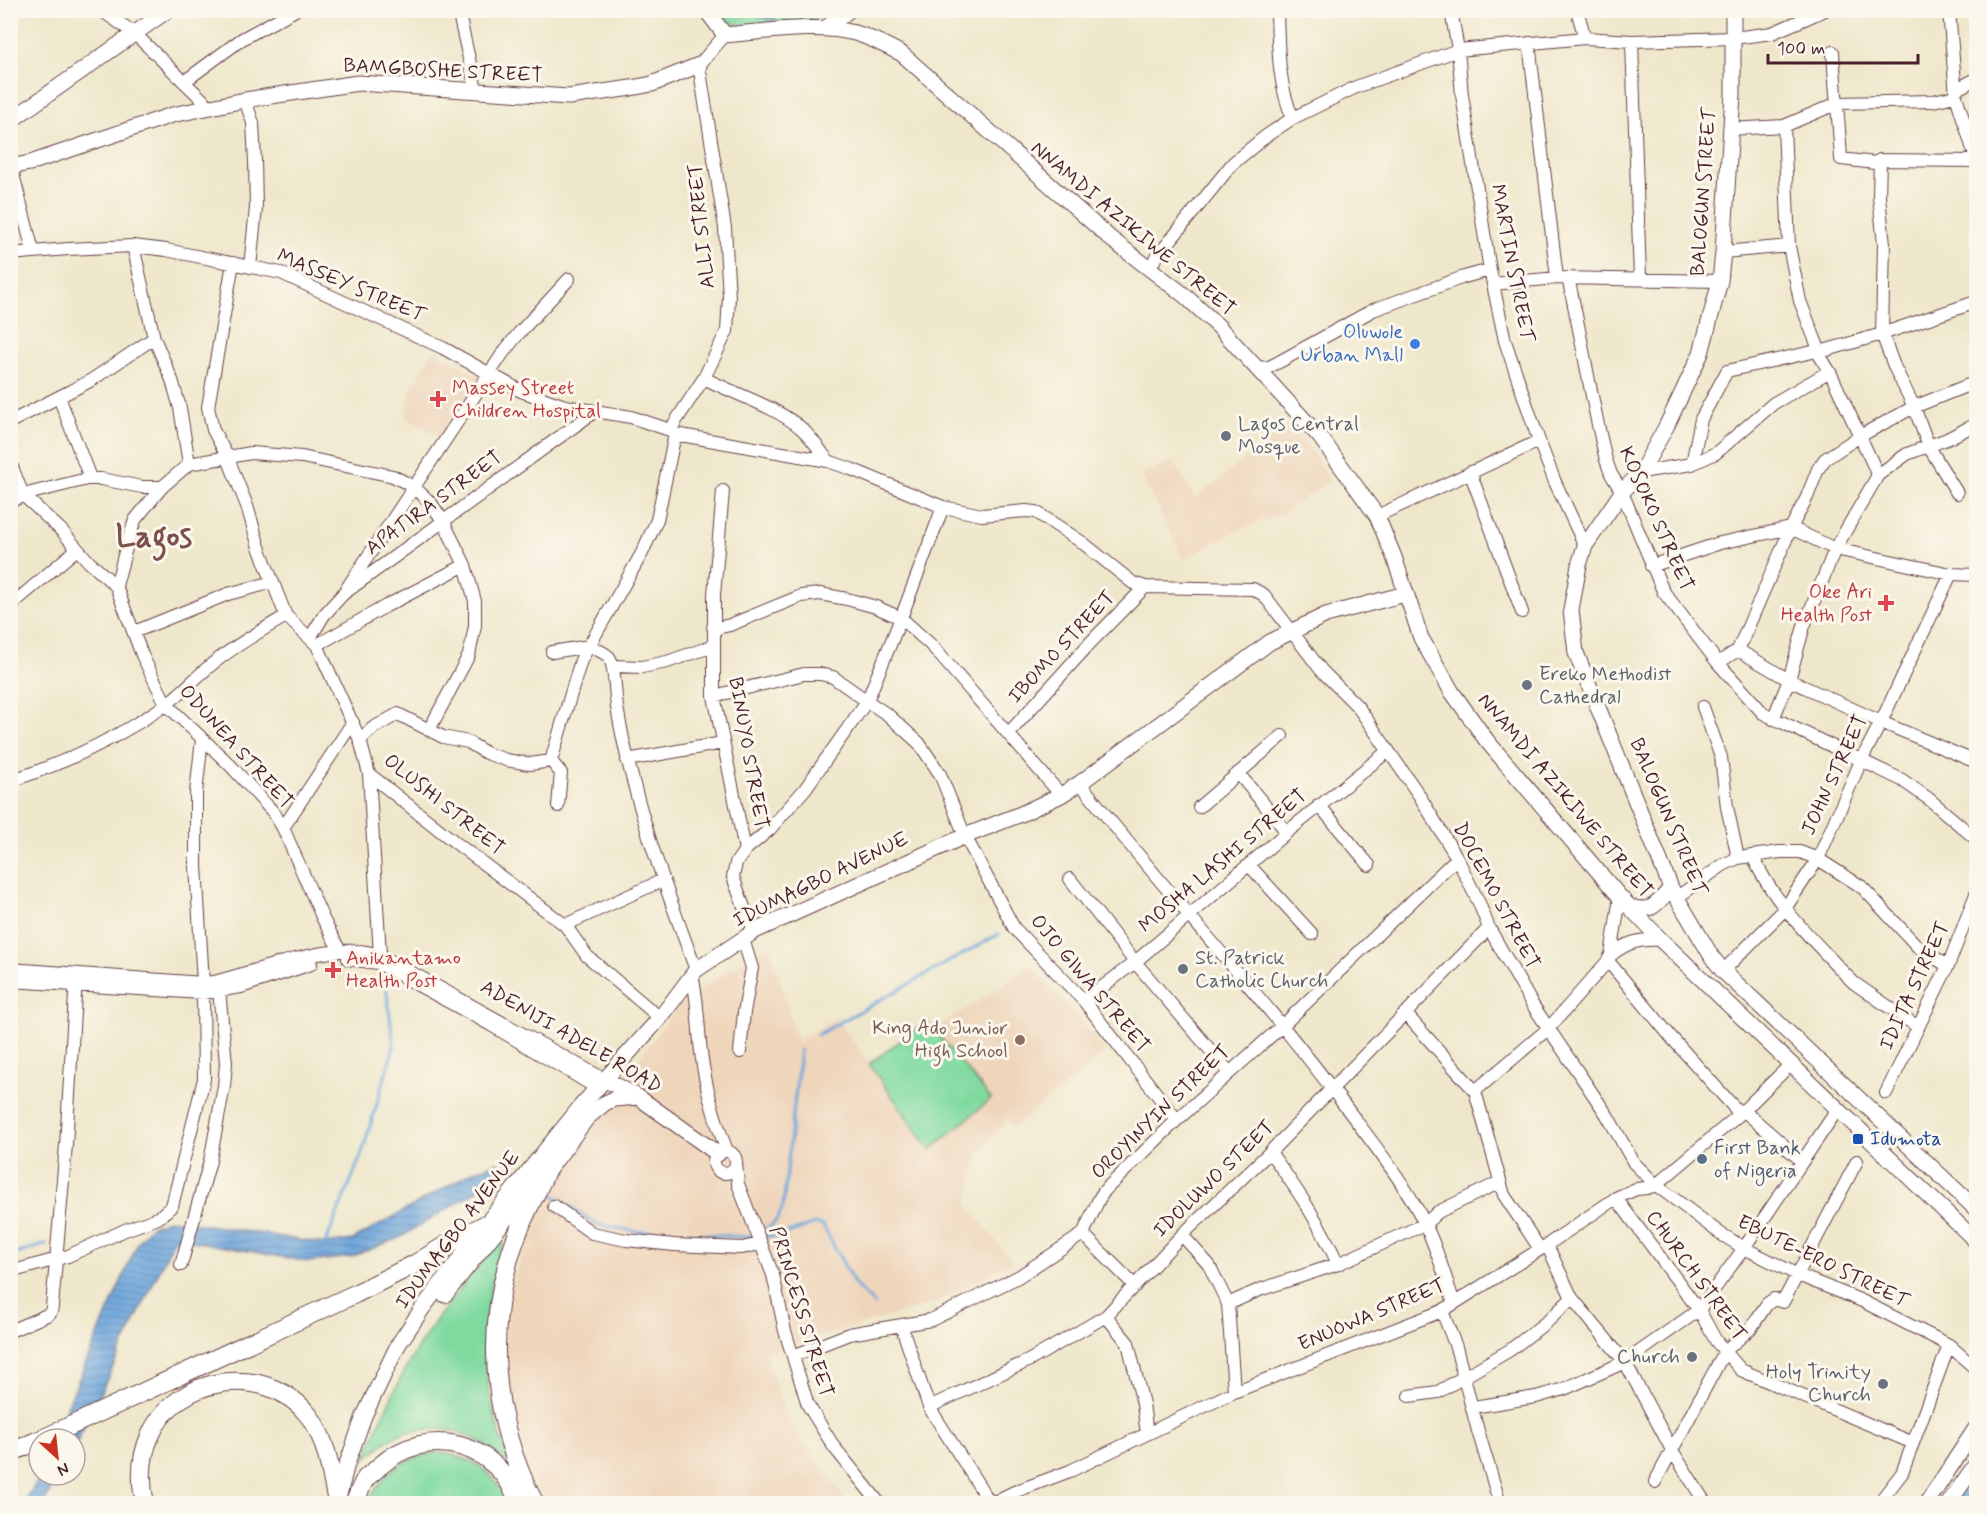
<svg xmlns="http://www.w3.org/2000/svg" width="1987" height="1514" font-family="Mynerve,sans-serif">
<style>
.built{fill:#efd6bb}
.grass{fill:#80daa0;stroke:#657c66;stroke-width:1.5}
.park{fill:url(#park-crowns);stroke:#657c66;stroke-width:1.5}
.water{fill:url(#water-rules);stroke:#5c6284;stroke-width:1.5}
.lines{fill:none;stroke-linecap:round;stroke-linejoin:round}
.stream{stroke:#6da6dc;stroke-width:3}
.minor-casing{stroke:#633d43;stroke-width:14}
.major-casing{stroke:#633d43;stroke-width:17}
.highway-casing{stroke:#633d43;stroke-width:20}
.minor{stroke:#fff;stroke-width:12}
.major{stroke:#fff;stroke-width:15}
.highway{stroke:#fff;stroke-width:18}
.shop-dot{fill:#3f7fe0;stroke:#fbf7ec;stroke-width:2}
.health-dot{fill:#e0444e;stroke:#fbf7ec;stroke-width:2}
.worship-dot{fill:#6b7280;stroke:#fbf7ec;stroke-width:2}
.education-dot{fill:#8d6e63;stroke:#fbf7ec;stroke-width:2}
.transit-dot{fill:#1a4fb4;stroke:#fbf7ec;stroke-width:2}
.service-dot{fill:#5c6f8a;stroke:#fbf7ec;stroke-width:2}
.labels{text-anchor:middle;dominant-baseline:central;stroke-width:6;stroke-linejoin:round;paint-order:stroke}
.street-label{font-size:20px;fill:#4a1f2b;stroke:#fbf7ec}
.shop-label{font-size:20px;fill:#366cbe;stroke:#fbf7ec;text-anchor:end}
.health-label{font-size:20px;fill:#be3a42;stroke:#fbf7ec;text-anchor:start}
.worship-label{font-size:20px;fill:#5b616d;stroke:#fbf7ec;text-anchor:start}
.education-label{font-size:20px;fill:#785e54;stroke:#fbf7ec;text-anchor:end}
.transit-label{font-size:20px;fill:#164399;stroke:#fbf7ec;text-anchor:start}
.service-label{font-size:20px;fill:#4e5e75;stroke:#fbf7ec;text-anchor:start}
.town-label{font-size:32px;font-weight:bold;fill:#7d4f4c;stroke:#fbf7ec}
</style>
<defs>
<pattern id="park-crowns" width="20" height="18" patternUnits="userSpaceOnUse" patternTransform="scale(1.5)"><rect width="20" height="18" fill="#80daa0"/><path d="M2 6a3 3 0 1 1 6 0M12 15a3 3 0 1 1 6 0" fill="none" stroke="#70bb8a"/></pattern>
<pattern id="water-rules" width="6" height="5" patternUnits="userSpaceOnUse" patternTransform="scale(1.5)"><rect width="6" height="5" fill="#6da6dc"/><path d="M0 2.5h6" fill="none" stroke="#5c87b3"/></pattern>
</defs>
<rect width="100%" height="100%" fill="#fbf7ec"/>
<filter id="ink" filterUnits="userSpaceOnUse"><feTurbulence type="fractalNoise" baseFrequency=".0167" numOctaves="2"/><feDisplacementMap in="SourceGraphic" scale="12" xChannelSelector="R" yChannelSelector="G"/><feConvolveMatrix kernelMatrix="1 2 1 2 8 2 1 2 1" color-interpolation-filters="sRGB"/></filter>
<filter id="wash" filterUnits="userSpaceOnUse"><feTurbulence type="fractalNoise" baseFrequency=".008" numOctaves="4" result="noise"/><feDisplacementMap in="SourceGraphic" scale="24" xChannelSelector="R" yChannelSelector="G"/><feGaussianBlur stdDeviation="1.35" result="paint"/><feColorMatrix in="noise" values="0 0 0 0 0 0 0 0 0 0 0 0 0 0 0 0 0 1.4 0 .05"/><feComposite in="paint" operator="in"/></filter>
<g filter="url(#wash)">
<rect width="100%" height="100%" fill="#efe7cb"/>
<path class="built" d="M 433,350 L 481,377 L 442,437 L 406,418 L 410,392 Z
M 1292,421 L 1330,480 L 1282,514 L 1237,530 L 1184,560 L 1141,475 L 1173,461 L 1195,499 Z
M 770,944 L 797,1041 L 836,1017 L 930,1150 L 991,1099 L 934,1030 L 1031,966 L 1107,1051 L 1014,1128 L 1007,1119 L 978,1156 L 967,1204 L 1013,1262 L 933,1304 L 765,1352 L 788,1422 L 848,1503 L 544,1504 L 521,1459 L 506,1386 L 505,1321 L 513,1280 L 533,1223 L 607,1101 L 680,1003 Z"/>
<path class="grass" d="M 927,1021 L 991,1099 L 930,1150 L 869,1064 Z
M 500,1241 L 503,1244 C 497,1268 489,1292 486,1316 C 480,1368 493,1417 510,1465 C 486,1444 464,1428 431,1429 C 420,1430 408,1431 398,1435 C 385,1441 374,1451 364,1460 C 382,1416 401,1372 428,1332 C 449,1300 475,1271 500,1241 Z
M 439,1452 C 472,1458 496,1470 506,1503 L 366,1504 C 389,1469 397,1460 439,1452 Z"/>
<path class="park" d="M 718,11 L 829,11 L 815,19 L 798,23 L 741,27 L 730,22 Z"/>
<path class="water" d="M 753,11 L 785,11 L 773,20 L 759,17 Z
M 499,1162 L 495,1180 L 399,1238 L 351,1257 L 309,1262 L 175,1238 L 75,1446 L 75,1439 L 57,1439 L 63,1416 L 138,1242 L 151,1226 L 170,1219 L 325,1244 L 353,1240 L 474,1171 Z
M 1976,1463 L 1976,1503 L 1947,1503 Z
M 41,1475 L 59,1475 L 44,1503 L 24,1503 Z"/>
<g class="lines">
<path class="stream" d="M 817,1035 L 999,934
M 552,1194 L 598,1225 L 635,1231 L 748,1237 L 755,1234
M 761,1232 C 773,1226 778,1220 783,1207 L 800,1050
M 763,1236 L 778,1236 L 815,1224 L 823,1226 L 855,1285 L 875,1305
M 325,1244 L 361,1156 L 394,1047 L 384,970
M 10,1256 L 46,1244"/>
</g>
</g>
<g filter="url(#ink)">
<g class="lines">
<defs>
<path id="minor" d="M 101,10 L 134,33 L 210,107
M 458,10 L 476,90
M 1277,10 C 1278,46 1278,86 1293,118
M 1451,10 L 1458,50 L 1462,95 L 1490,270 L 1505,341 L 1539,441 L 1555,482 L 1585,546
M 1577,10 L 1585,38
M 1949,10 L 1956,96 L 1976,159
M 1632,41 L 1640,278
M 1529,43 L 1557,278
M 1833,52 C 1835,88 1839,123 1841,159 L 1875,163 L 1880,160 L 1976,161
M 185,81 L 242,39 L 295,10
M 1955,90 L 1976,79
M 245,100 L 253,123 L 255,161 L 256,208 L 250,267
M 1784,126 L 1789,246 L 1800,301 L 1820,352 L 1817,351 L 1831,374 L 1878,475
M 1730,129 L 1784,126 L 1838,103 L 1933,101 L 1956,96
M 1880,160 L 1879,197 L 1884,244 L 1882,334 L 1894,366 L 1914,407 L 1929,447 L 1957,493
M 10,163 L 33,251
M 133,246 L 154,338 L 172,380 L 180,408 L 189,464
M 1723,252 L 1789,246
M 10,254 L 68,249 L 133,246 L 166,250 L 281,273 L 443,348 L 521,391 L 565,406 L 631,417 L 670,430 L 675,434 L 828,461 L 851,469 L 943,507 L 982,515 L 1026,511 L 1036,512 L 1083,543 L 1133,583 L 1145,587 L 1253,589 L 1264,595 L 1321,670 L 1358,707 L 1419,795 L 1457,858 L 1479,903 L 1489,928 L 1532,1004 L 1607,1115 L 1634,1163 L 1656,1185 L 1721,1234 L 1744,1248 L 1798,1275 L 1862,1301 L 1949,1345 L 1976,1369
M 233,263 L 208,407 L 213,430 L 227,456 L 247,506 L 259,547 L 286,616 L 317,645 L 360,740 L 369,774 L 380,955
M 1148,268 L 1233,163 L 1266,136 L 1293,118 L 1356,87 L 1458,50 L 1585,38 L 1632,41 L 1734,38 L 1772,33 L 1825,10
M 1568,278 C 1582,338 1591,399 1606,460 L 1611,474 L 1622,492 L 1663,591 L 1718,663 L 1763,713 L 1902,780 L 1929,799 L 1976,839
M 1493,284 L 1557,278 L 1720,281
M 1820,352 L 1882,334 L 1976,302
M 1256,368 L 1269,367 L 1279,362 L 1373,310 L 1464,277 L 1490,270
M 704,378 C 736,395 773,405 801,428 C 812,438 820,450 828,461
M 59,397 L 90,478
M 10,422 L 90,381 L 154,338
M 670,430 L 704,378 L 727,331 L 729,297 L 725,228 L 699,65 L 725,35
M 10,462 L 23,495 L 61,530 L 89,562 L 116,586 L 142,655 L 166,704 L 230,765 L 274,813 L 283,828 L 323,919 L 340,951
M 1692,464 L 1701,419 L 1727,371 L 1817,351
M 1470,472 L 1522,612
M 1641,472 L 1692,464 L 1716,453 L 1774,403 L 1825,374 L 1831,374
M 723,491 L 714,595 L 714,696 L 745,850
M 10,502 L 23,495 L 87,479 L 101,479 L 142,487 L 162,487
M 1377,516 L 1539,441
M 1651,566 L 1720,543 L 1791,528 L 1835,549 L 1951,574 L 1976,575
M 116,586 L 126,548 L 135,520 L 162,487 L 189,464 L 251,453 L 302,457 L 393,476 L 414,487 L 431,503 L 443,521 L 465,565 L 475,601 L 475,626 L 469,655 L 429,730
M 343,594 L 503,353 L 519,333 L 569,279
M 10,609 L 16,601 L 77,549
M 713,627 L 721,627 L 730,625 L 801,596 L 820,594 L 847,599 L 876,607 L 901,618 L 932,646 L 1061,795
M 134,632 L 228,594 L 273,582
M 310,638 L 324,615 L 343,594 L 594,412
M 317,645 L 386,606 L 465,565
M 589,646 C 596,649 604,652 609,657 C 615,665 615,695 617,707 C 632,797 664,884 696,970
M 1738,650 L 1789,680 L 1881,722 L 1976,762
M 552,652 L 589,646
M 1718,663 L 1738,650 L 1791,528 L 1807,497 L 1818,469 L 1825,459 L 1860,436 L 1914,407 L 1976,382
M 613,666 L 642,667 L 667,662 L 713,646
M 714,696 L 804,674 L 820,674 L 833,677 L 867,701 L 888,715 L 919,743 L 940,774 L 965,836 L 1014,928 L 1084,1001 L 1177,1120
M 1703,707 L 1721,757 L 1727,807 L 1738,858
M 1773,719 L 1789,680 L 1804,626 L 1835,549 L 1878,475 L 1907,454 L 1947,439 L 1976,424
M 1008,734 L 1091,642 L 1145,587
M 202,739 L 196,793 L 196,866 L 203,983
M 360,740 L 373,728 L 398,714 L 443,737 L 468,742 L 486,753 L 506,760 L 530,764 L 551,761
M 627,760 L 723,743
M 1238,773 L 1287,832
M 369,774 L 456,843 L 565,925 L 587,956 L 660,1018
M 10,781 C 65,763 116,739 164,706 C 184,692 200,672 220,658 C 241,642 264,629 286,616
M 1080,783 C 1167,894 1264,997 1348,1110 C 1375,1146 1404,1182 1424,1222 C 1437,1248 1445,1277 1454,1303
M 1319,805 L 1369,865
M 558,806 L 561,773 L 551,761 L 581,660 L 642,553 L 657,520 L 675,434
M 1199,807 L 1282,736
M 283,828 L 353,722
M 1753,857 C 1774,903 1810,937 1845,974 L 1854,983 L 1918,1027
M 1249,865 L 1312,934
M 1070,879 L 1135,962 L 1229,1072
M 1676,898 L 1723,865 L 1738,858 L 1780,852 L 1800,852 L 1818,859 L 1862,887 L 1918,947 L 1948,966
M 565,925 L 663,880
M 755,931 L 748,918 L 733,877 L 736,863 L 745,850 L 769,830 L 805,789 L 867,701 L 901,618 L 943,507
M 1611,955 C 1627,942 1640,939 1661,940
M 348,959 L 378,963 L 491,1025 L 597,1088
M 1608,961 L 1671,1037 L 1740,1114
M 10,969 L 203,983 L 214,982 C 254,972 316,948 356,951 C 364,951 372,953 380,955 L 604,1079
M 1723,971 L 1784,910 L 1818,859 L 1861,761 L 1881,722 L 1951,574
M 692,974 C 698,1000 698,1026 701,1052 C 705,1086 715,1120 727,1151
M 10,981 L 203,993 L 241,987 L 311,964
M 1084,1001 L 1135,962 L 1287,832 L 1388,751
M 1405,1013 L 1475,1091 L 1504,1195 L 1540,1249
M 740,1052 L 744,1012 L 752,968 L 743,939
M 1475,1091 L 1549,1028 L 1607,962 L 1611,955 L 1620,897
M 1886,1093 L 1948,966 L 1976,894
M 1743,1110 L 1802,1161
M714 1162a11 11 0 1 1 22 0a11 11 0 1 1-22 0Z
M 1270,1152 C 1296,1188 1320,1223 1338,1264
M 736,1163 L 738,1184 L 773,1275 L 785,1331 L 808,1405 L 834,1447 L 880,1504
M 1616,1198 L 1699,1310 L 1716,1341 L 1741,1370 L 1913,1443
M 554,1206 L 592,1233 L 626,1240 L 674,1245 L 742,1248 L 760,1244
M 1083,1234 L 1135,1286
M 1182,1235 L 1209,1265 L 1228,1304 L 1234,1392
M 1547,1245 L 1572,1298 L 1625,1362 L 1673,1452 L 1706,1504
M 181,1265 L 210,1161 L 224,1086 L 226,1063 L 219,990
M 10,1272 L 68,1256 L 125,1230 L 158,1218 L 172,1206 L 204,1079 L 203,993
M 1228,1304 L 1259,1290 L 1338,1264 L 1425,1224 L 1438,1212 L 1500,1182
M 1442,1311 L 1456,1347 L 1478,1431 L 1500,1504
M 1106,1316 L 1128,1343 L 1143,1404 L 1147,1434
M 901,1325 L 929,1407 L 990,1503
M 10,1331 L 47,1315 L 51,1312 L 52,1307 L 66,1145 L 76,978
M 793,1356 L 849,1334 L 931,1320 L 1018,1277 L 1083,1234 L 1099,1199 L 1105,1190 L 1177,1120 L 1282,1026 L 1457,858
M 1409,1396 L 1438,1392 L 1510,1350 L 1549,1320 L 1572,1298
M 929,1407 L 1030,1360 L 1106,1316 L 1182,1235 L 1270,1152 L 1489,928
M 1473,1407 L 1536,1397 L 1564,1389 L 1625,1362 L 1699,1310 L 1744,1248 L 1837,1110
M 1655,1482 L 1725,1351 L 1751,1328 L 1767,1304 L 1774,1299 L 1783,1302 L 1857,1161
M 990,1504 L 1014,1492 L 1070,1471 L 1234,1392 L 1442,1311 L 1547,1245 L 1616,1198 L 1636,1189 L 1647,1188 L 1656,1185 L 1740,1114 L 1791,1064
M 1878,1504 L 1902,1473 L 1949,1345"/>
<path id="major" d="M 706,10 L 725,35 C 764,32 817,23 855,33 C 872,38 887,46 902,54 L 1111,239 L 1184,295 L 1218,326 L 1320,437 L 1377,516 L 1394,557 L 1421,638 L 1452,692 L 1487,741 L 1620,897 L 1661,940 L 1976,1241
M 1733,10 L 1733,94 L 1723,252 L 1720,281 L 1701,353 L 1667,425 L 1641,472 L 1622,492 L 1585,546 L 1579,565 L 1571,610 L 1576,653 L 1671,888 L 1712,957 L 1723,971 L 1976,1209
M 826,28 L 849,10
M 10,121 L 168,10
M 10,167 L 30,163 L 172,115 L 245,100 L 358,83 L 569,97 L 631,88 L 652,84 L 699,65
M 1630,907 C 1653,914 1657,903 1671,888
M 604,1079 L 638,1097 L 718,1154
M 445,1295 L 504,1221 L 544,1176 L 587,1118 L 605,1103 L 614,1099 L 638,1097
M 337,1503 L 347,1464 L 364,1416 L 398,1345 L 422,1309 L 486,1224 L 581,1106 L 660,1018 L 696,970 L 755,931 L 965,836 L 1021,814 L 1061,795 L 1080,783 L 1270,642 L 1326,615 L 1405,594
M 1926,1504 L 1976,1428
M 1948,1504 L 1976,1464"/>
<path id="highway" d="M 42,1439 L 355,1294 L 415,1264 L 446,1245 L 486,1224
M 10,1453 L 39,1440
M 145,1504 C 140,1481 140,1458 150,1436 C 176,1374 268,1362 309,1416 C 327,1439 331,1474 337,1502
M 354,1504 C 358,1496 361,1485 366,1478 C 370,1474 376,1470 380,1466 C 427,1423 500,1443 519,1504
M 535,1504 C 490,1418 483,1320 519,1230 C 526,1211 536,1194 544,1176"/>
</defs>
<use href="#minor" class="minor-casing"/>
<use href="#major" class="major-casing"/>
<use href="#highway" class="highway-casing"/>
<use href="#minor" class="minor"/>
<use href="#major" class="major"/>
<use href="#highway" class="highway"/>
</g>
</g>
<circle class="shop-dot" cx="1415" cy="344" r="6"/>
<g class="health-dot">
<path d="M435 390h6v6h6v6h-6v6h-6v-6h-6v-6h6z"/>
<path d="M1883 594h6v6h6v6h-6v6h-6v-6h-6v-6h6z"/>
<path d="M330 961h6v6h6v6h-6v6h-6v-6h-6v-6h6z"/>
</g>
<g class="worship-dot">
<circle cx="1226" cy="436" r="6"/>
<circle cx="1527" cy="685" r="6"/>
<circle cx="1183" cy="969" r="6"/>
<circle cx="1692" cy="1357" r="6"/>
<circle cx="1883" cy="1384" r="6"/>
</g>
<circle class="education-dot" cx="1020" cy="1040" r="6"/>
<rect class="transit-dot" x="1852" y="1133" width="12" height="12" rx="3"/>
<circle class="service-dot" cx="1702" cy="1159" r="6"/>
<g class="labels">
<g class="street-label">
<text transform="translate(443 71) rotate(3)">BAMGBOSHE STREET</text>
<text transform="translate(1704 192) rotate(-86)">BALOGUN STREET</text>
<text transform="translate(702 226) rotate(-96)">ALLI STREET</text>
<text transform="translate(1133 229) rotate(40)">NNAMDI AZIKIWE STREET</text>
<text transform="translate(1512 263) rotate(79)">MARTIN STREET</text>
<text transform="translate(351 286) rotate(23)">MASSEY STREET</text>
<text transform="translate(434 503) rotate(-36)">APATIRA STREET</text>
<text transform="translate(1656 519) rotate(66)">KOSOKO STREET</text>
<text transform="translate(1062 647) rotate(-47)">IBOMO STREET</text>
<text transform="translate(236 747) rotate(48)">ODUNEA STREET</text>
<text transform="translate(748 753) rotate(80)">BINUYO STREET</text>
<text transform="translate(1835 775) rotate(-65)">JOHN STREET</text>
<text transform="translate(1565 796) rotate(50)">NNAMDI AZIKIWE STREET</text>
<text transform="translate(444 805) rotate(39)">OLUSHI STREET</text>
<text transform="translate(1668 817) rotate(67)">BALOGUN STREET</text>
<text transform="translate(1223 861) rotate(-40)">MOSHA LASHI STREET</text>
<text transform="translate(821 880) rotate(-26)">IDUMAGBO AVENUE</text>
<text transform="translate(1496 896) rotate(62)">DOCEMO STREET</text>
<text transform="translate(1090 984) rotate(50)">OJO GIWA STREET</text>
<text transform="translate(1915 986) rotate(-65)">IDITA STREET</text>
<text transform="translate(571 1037) rotate(30)">ADENIJI ADELE ROAD</text>
<text transform="translate(1161 1112) rotate(-44)">OROYINYIN STREET</text>
<text transform="translate(1214 1179) rotate(-44)">IDOLUWO STEET</text>
<text transform="translate(458 1230) rotate(-53)">IDUMAGBO AVENUE</text>
<text transform="translate(1823 1262) rotate(26)">EBUTE-ERO STREET</text>
<text transform="translate(1696 1276) rotate(54)">CHURCH STREET</text>
<text transform="translate(801 1312) rotate(73)">PRINCESS STREET</text>
<text transform="translate(1372 1315) rotate(-23)">ENUOWA STREET</text>
</g>
<g class="shop-label">
<text x="1403" y="332">Oluwole<tspan x="1403" dy="23">Urban Mall</tspan></text>
</g>
<g class="health-label">
<text x="452" y="388">Massey Street<tspan x="452" dy="23">Children Hospital</tspan></text>
<text x="1872" y="592" text-anchor="end">Oke Ari<tspan x="1872" dy="23">Health Post</tspan></text>
<text x="346" y="958">Anikantamo<tspan x="346" dy="23">Health Post</tspan></text>
</g>
<g class="worship-label">
<text x="1238" y="424">Lagos Central<tspan x="1238" dy="23">Mosque</tspan></text>
<text x="1539" y="674">Ereko Methodist<tspan x="1539" dy="23">Cathedral</tspan></text>
<text x="1195" y="958">St. Patrick<tspan x="1195" dy="23">Catholic Church</tspan></text>
<text x="1680" y="1357" text-anchor="end">Church</text>
<text x="1871" y="1372" text-anchor="end">Holy Trinity<tspan x="1871" dy="23">Church</tspan></text>
</g>
<g class="education-label">
<text x="1008" y="1028">King Ado Junior<tspan x="1008" dy="23">High School</tspan></text>
</g>
<g class="transit-label">
<text x="1870" y="1139">Idumota</text>
</g>
<g class="service-label">
<text x="1714" y="1148">First Bank<tspan x="1714" dy="23">of Nigeria</tspan></text>
</g>
<g class="town-label">
<text x="154" y="537">Lagos</text>
</g>
</g>
<rect width="1987" height="1514" fill="none" stroke="#fbf7ec" stroke-width="36"/>
<g transform="translate(57 1457) rotate(153)"><circle r="28" fill="#fbf7ec" stroke="#b4a19f" stroke-width="1.5"/>
<path d="M0-4.5L10 22L0 15L-10 22Z" fill="#c8321e"/>
<text y="-9" font-size="16" font-weight="bold" text-anchor="middle" fill="#4a1f2b">N</text>
</g>
<path d="M1768 54v9h150v-9" fill="none" stroke="#4a1f2b" stroke-width="3"/>
<text x="1777" y="54" font-size="18" fill="#4a1f2b" stroke="#fbf7ec" stroke-width="4.5" paint-order="stroke">100 m</text>
</svg>
